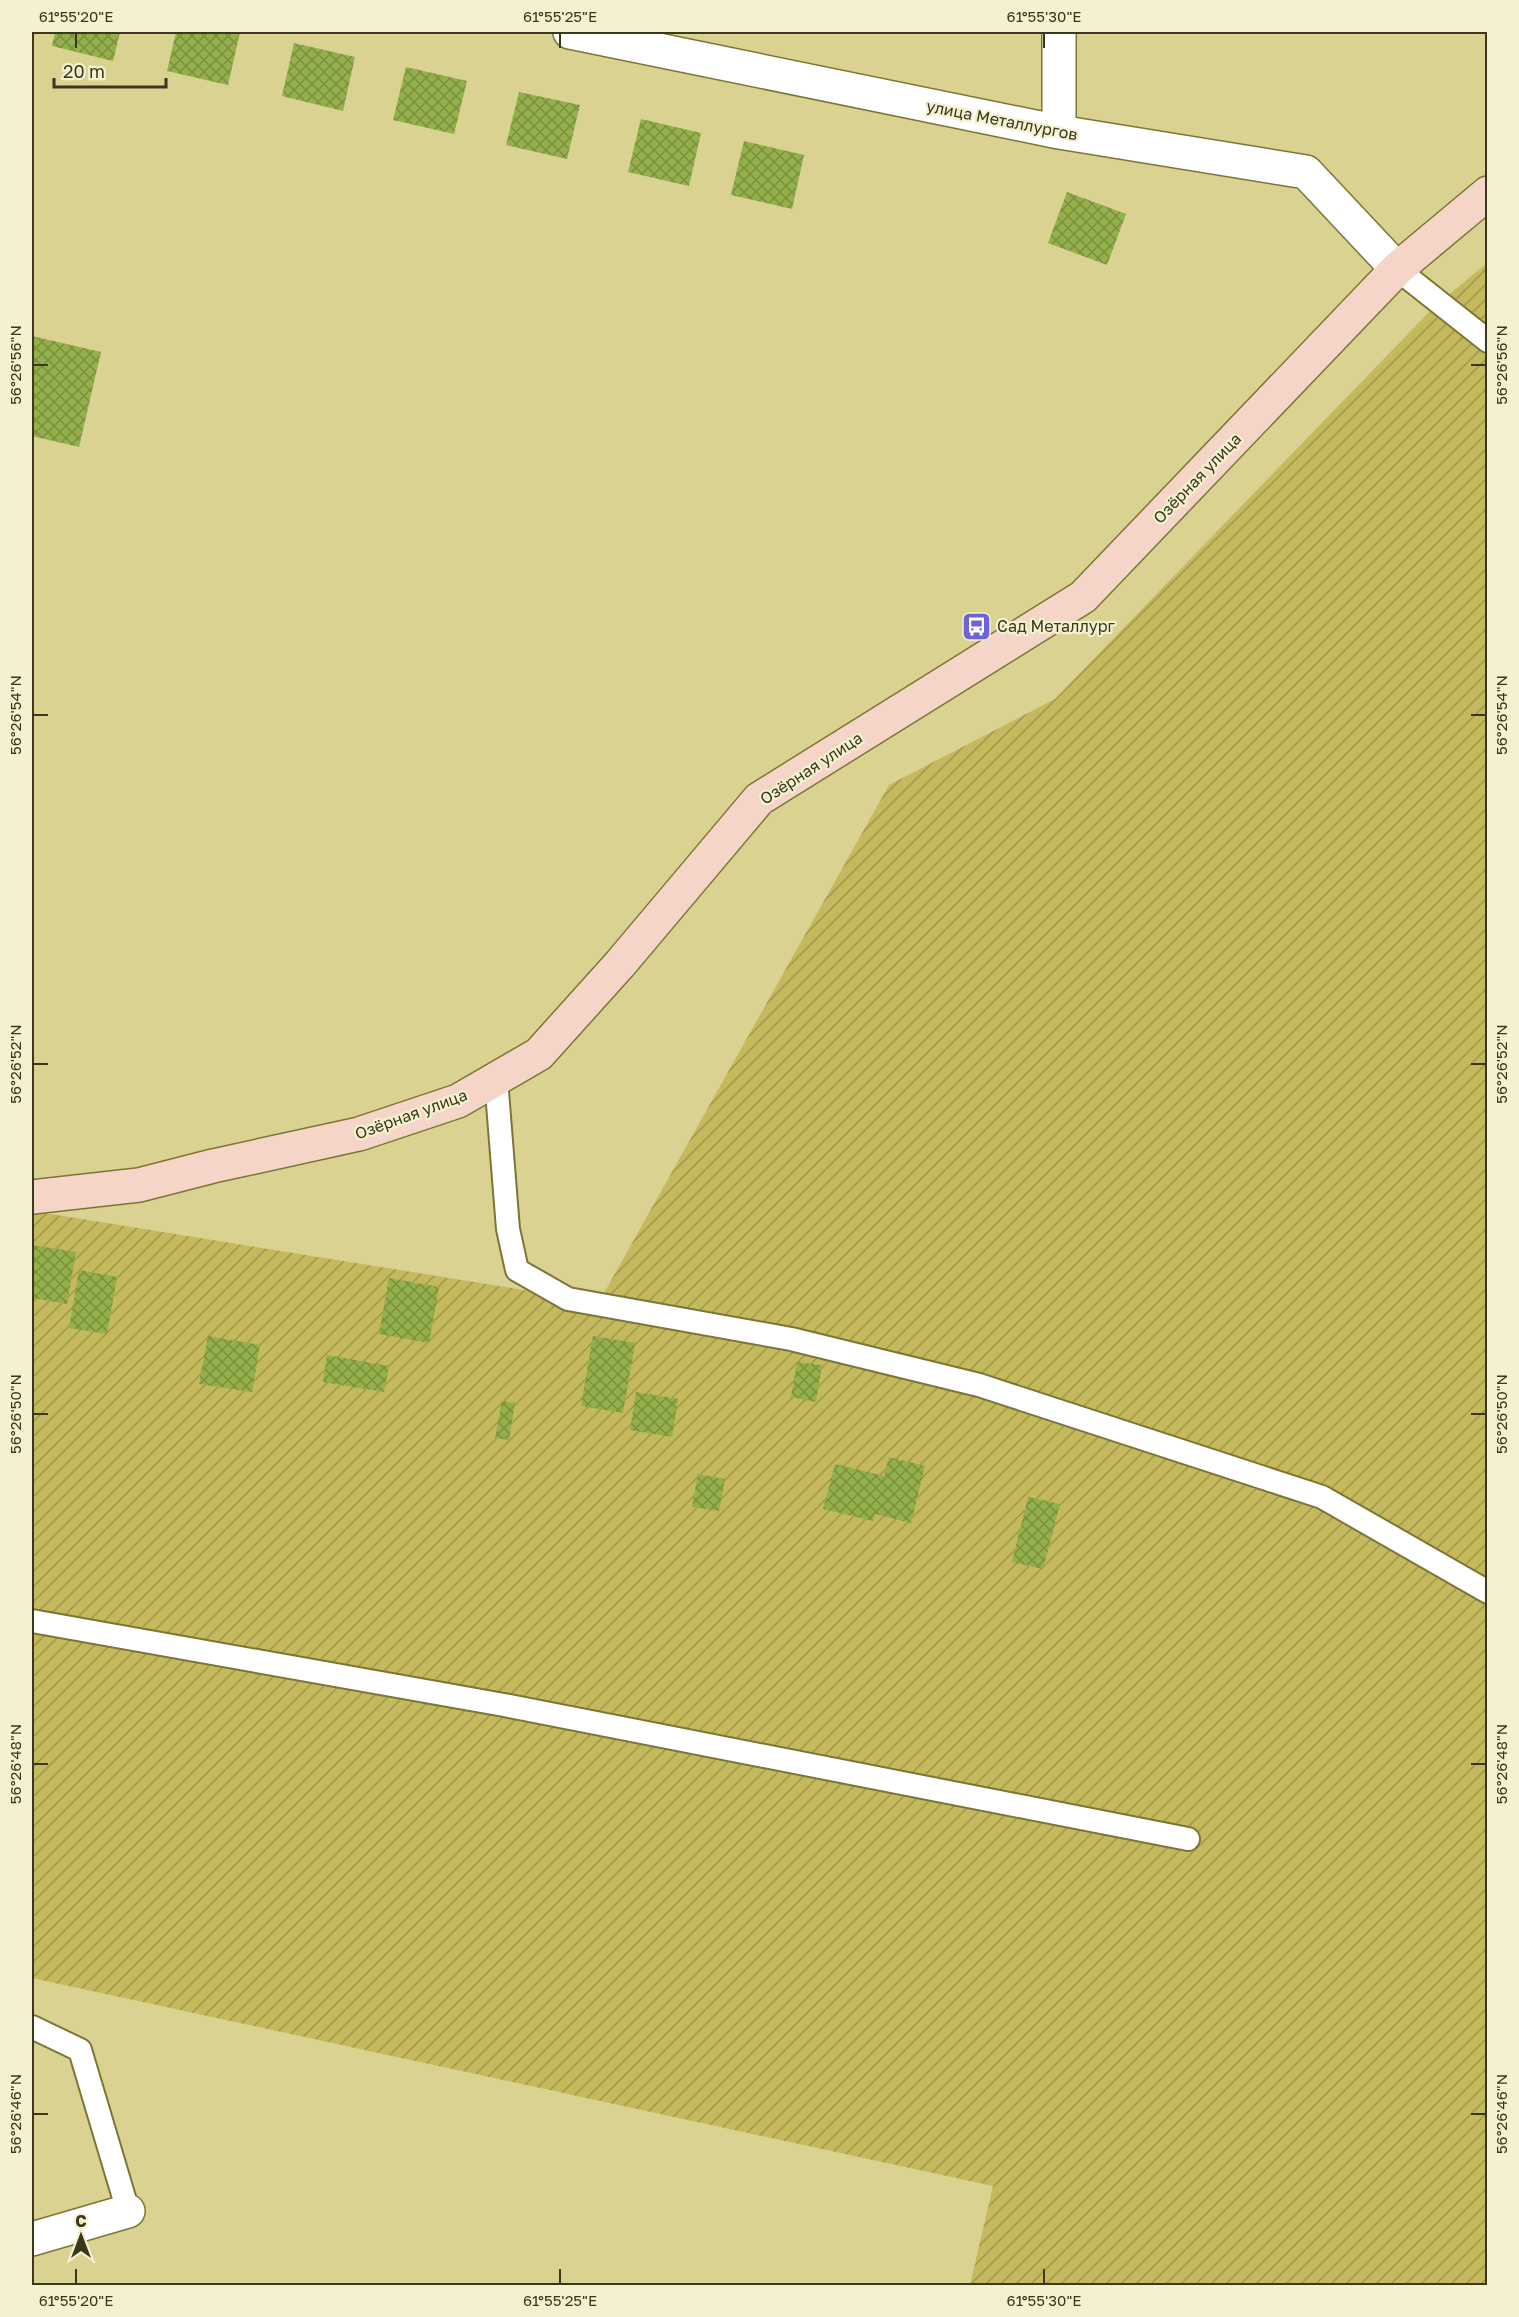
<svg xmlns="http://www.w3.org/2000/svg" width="1519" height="2317" font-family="'Golos Text',sans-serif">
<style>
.garden{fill:url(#garden-furrows)}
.building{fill:url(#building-cross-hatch)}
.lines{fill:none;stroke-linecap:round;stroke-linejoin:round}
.lane-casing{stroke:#7c7535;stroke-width:26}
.street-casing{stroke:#7c7535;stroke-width:36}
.secondary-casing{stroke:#7c7535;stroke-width:36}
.lane{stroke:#fff;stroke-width:22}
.street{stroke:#fff;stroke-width:33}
.secondary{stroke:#f4d5c8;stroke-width:33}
.ticks{fill:none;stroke:#3a371c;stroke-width:2}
.labels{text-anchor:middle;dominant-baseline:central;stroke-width:4.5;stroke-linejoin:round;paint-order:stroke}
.street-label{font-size:16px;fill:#3a371c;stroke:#f4f1d1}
.poi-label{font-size:16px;fill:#3a371c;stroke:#f4f1d1;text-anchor:start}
.neatline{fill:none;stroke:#3a371c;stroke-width:2}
.ticks-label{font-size:15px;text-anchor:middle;fill:#3a371c}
</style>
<defs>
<pattern id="garden-furrows" width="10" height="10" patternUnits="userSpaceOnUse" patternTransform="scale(1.5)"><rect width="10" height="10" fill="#c4b95c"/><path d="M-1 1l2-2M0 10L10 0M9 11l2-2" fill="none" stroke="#a0974b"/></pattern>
<pattern id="building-cross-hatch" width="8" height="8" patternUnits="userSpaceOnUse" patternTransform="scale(1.5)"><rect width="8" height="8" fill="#94b04b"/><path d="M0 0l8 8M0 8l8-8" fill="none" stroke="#7a903e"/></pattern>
</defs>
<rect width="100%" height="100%" fill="#d9d290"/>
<path class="garden" d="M 1487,263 L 1487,2285 L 970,2285 L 993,2186 L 32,1978 L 32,1211 L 599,1302 L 889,785 L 1055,699 L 1433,308 Z"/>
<path class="building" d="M 55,32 L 120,32 L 113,61 L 52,46 Z
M 176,32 L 240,32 L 228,85 L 167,71 Z
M 294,43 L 355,57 L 343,111 L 282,96 Z
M 406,67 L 467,81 L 454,134 L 393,120 Z
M 519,92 L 580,105 L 567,159 L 506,145 Z
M 641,119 L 701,133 L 689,186 L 628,172 Z
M 744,141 L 804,155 L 792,209 L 731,195 Z
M 1067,192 L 1126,214 L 1107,265 L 1048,243 Z
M 32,336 L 101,352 L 79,447 L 32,436 Z
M 32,1245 L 76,1252 L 67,1304 L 32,1298 Z
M 79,1270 L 117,1277 L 107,1334 L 69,1328 Z
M 389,1278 L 439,1287 L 429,1343 L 379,1334 Z
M 208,1336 L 260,1345 L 252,1392 L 199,1384 Z
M 593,1336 L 635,1343 L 623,1413 L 581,1406 Z
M 327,1355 L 389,1366 L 384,1392 L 323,1382 Z
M 797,1362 L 822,1365 L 816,1402 L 791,1397 Z
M 636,1392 L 678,1399 L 672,1437 L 630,1430 Z
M 502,1401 L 515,1403 L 509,1440 L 495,1438 Z
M 889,1457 L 925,1466 L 911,1523 L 875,1514 L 873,1521 L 823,1509 L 835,1464 L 884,1476 Z
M 698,1474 L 725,1479 L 719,1511 L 692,1507 Z
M 1028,1497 L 1060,1504 L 1043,1569 L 1012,1562 Z"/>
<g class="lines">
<defs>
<path id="lane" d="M 1397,269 L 1488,341
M 496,1079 L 508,1229 L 517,1270 L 568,1299 L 791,1339 L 979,1385 L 1322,1497 L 1488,1592
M 32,1621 L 504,1705 L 1188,1839
M 32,2027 L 80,2050 L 128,2211"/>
<path id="street" d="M 570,32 L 1059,132 L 1306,172 L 1397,269
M 1059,32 L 1059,132
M 32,2239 L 128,2211"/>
<path id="secondary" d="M 32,1197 L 139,1185 L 213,1166 L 359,1134 L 458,1101 L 539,1054 L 620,964 L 759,799 L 1083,597 L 1397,269 L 1488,193"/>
</defs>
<use href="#lane" class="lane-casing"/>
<use href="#street" class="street-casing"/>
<use href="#secondary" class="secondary-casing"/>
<use href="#lane" class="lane"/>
<use href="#street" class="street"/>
<use href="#secondary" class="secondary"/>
</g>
<path class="ticks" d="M 76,33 L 76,48M 560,33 L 560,48M 1044,33 L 1044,48M 33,365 L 48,365M 1471,365 L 1486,365M 33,715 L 48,715M 1471,715 L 1486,715M 33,1064 L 48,1064M 1471,1064 L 1486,1064M 33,1414 L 48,1414M 1471,1414 L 1486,1414M 33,1764 L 48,1764M 1471,1764 L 1486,1764M 33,2114 L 48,2114M 1471,2114 L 1486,2114M 76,2269 L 76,2284M 560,2269 L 560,2284M 1044,2269 L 1044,2284"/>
<defs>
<symbol id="bus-square" viewBox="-11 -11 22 22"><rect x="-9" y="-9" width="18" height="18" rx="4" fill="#6c62dc" stroke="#f4f1d1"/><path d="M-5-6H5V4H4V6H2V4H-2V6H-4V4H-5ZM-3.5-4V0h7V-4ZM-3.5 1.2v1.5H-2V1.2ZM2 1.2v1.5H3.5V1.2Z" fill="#fff"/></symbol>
</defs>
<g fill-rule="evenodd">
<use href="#bus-square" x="960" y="610" width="33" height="33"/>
</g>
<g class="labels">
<g class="street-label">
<text transform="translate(1002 120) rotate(11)">улица Металлургов</text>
<text transform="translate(1197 478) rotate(-46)">Озёрная улица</text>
<text transform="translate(811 768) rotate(-33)">Озёрная улица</text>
<text transform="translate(411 1114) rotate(-20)">Озёрная улица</text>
</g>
<g class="poi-label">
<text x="997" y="626">Сад Металлург</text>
</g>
</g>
<rect width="1519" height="2317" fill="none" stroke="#f4f1d1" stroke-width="66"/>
<g transform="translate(81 2236)" stroke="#f4f1d1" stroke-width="4.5" paint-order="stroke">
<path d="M0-4.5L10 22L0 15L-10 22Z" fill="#3a371c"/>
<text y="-9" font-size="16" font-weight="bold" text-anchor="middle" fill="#3a371c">С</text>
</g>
<path d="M54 78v9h112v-9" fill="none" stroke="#3a371c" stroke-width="3"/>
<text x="63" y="78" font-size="18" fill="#3a371c" stroke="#f4f1d1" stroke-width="4.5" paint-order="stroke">20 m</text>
<rect x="33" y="33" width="1453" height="2251" class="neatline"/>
<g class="ticks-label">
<text x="76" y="22">61°55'20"E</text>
<text x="560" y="22">61°55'25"E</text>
<text x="1044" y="22">61°55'30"E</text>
<text transform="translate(16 365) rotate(-90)" y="5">56°26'56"N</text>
<text transform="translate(1502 365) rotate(-90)" y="5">56°26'56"N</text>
<text transform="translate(16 715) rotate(-90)" y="5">56°26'54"N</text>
<text transform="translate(1502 715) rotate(-90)" y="5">56°26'54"N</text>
<text transform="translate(16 1064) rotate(-90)" y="5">56°26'52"N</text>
<text transform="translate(1502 1064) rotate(-90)" y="5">56°26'52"N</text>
<text transform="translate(16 1414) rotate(-90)" y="5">56°26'50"N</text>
<text transform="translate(1502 1414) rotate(-90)" y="5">56°26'50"N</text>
<text transform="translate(16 1764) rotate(-90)" y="5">56°26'48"N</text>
<text transform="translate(1502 1764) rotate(-90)" y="5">56°26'48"N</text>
<text transform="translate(16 2114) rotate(-90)" y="5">56°26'46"N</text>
<text transform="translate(1502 2114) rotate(-90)" y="5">56°26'46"N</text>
<text x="76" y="2306">61°55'20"E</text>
<text x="560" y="2306">61°55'25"E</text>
<text x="1044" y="2306">61°55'30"E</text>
</g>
</svg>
